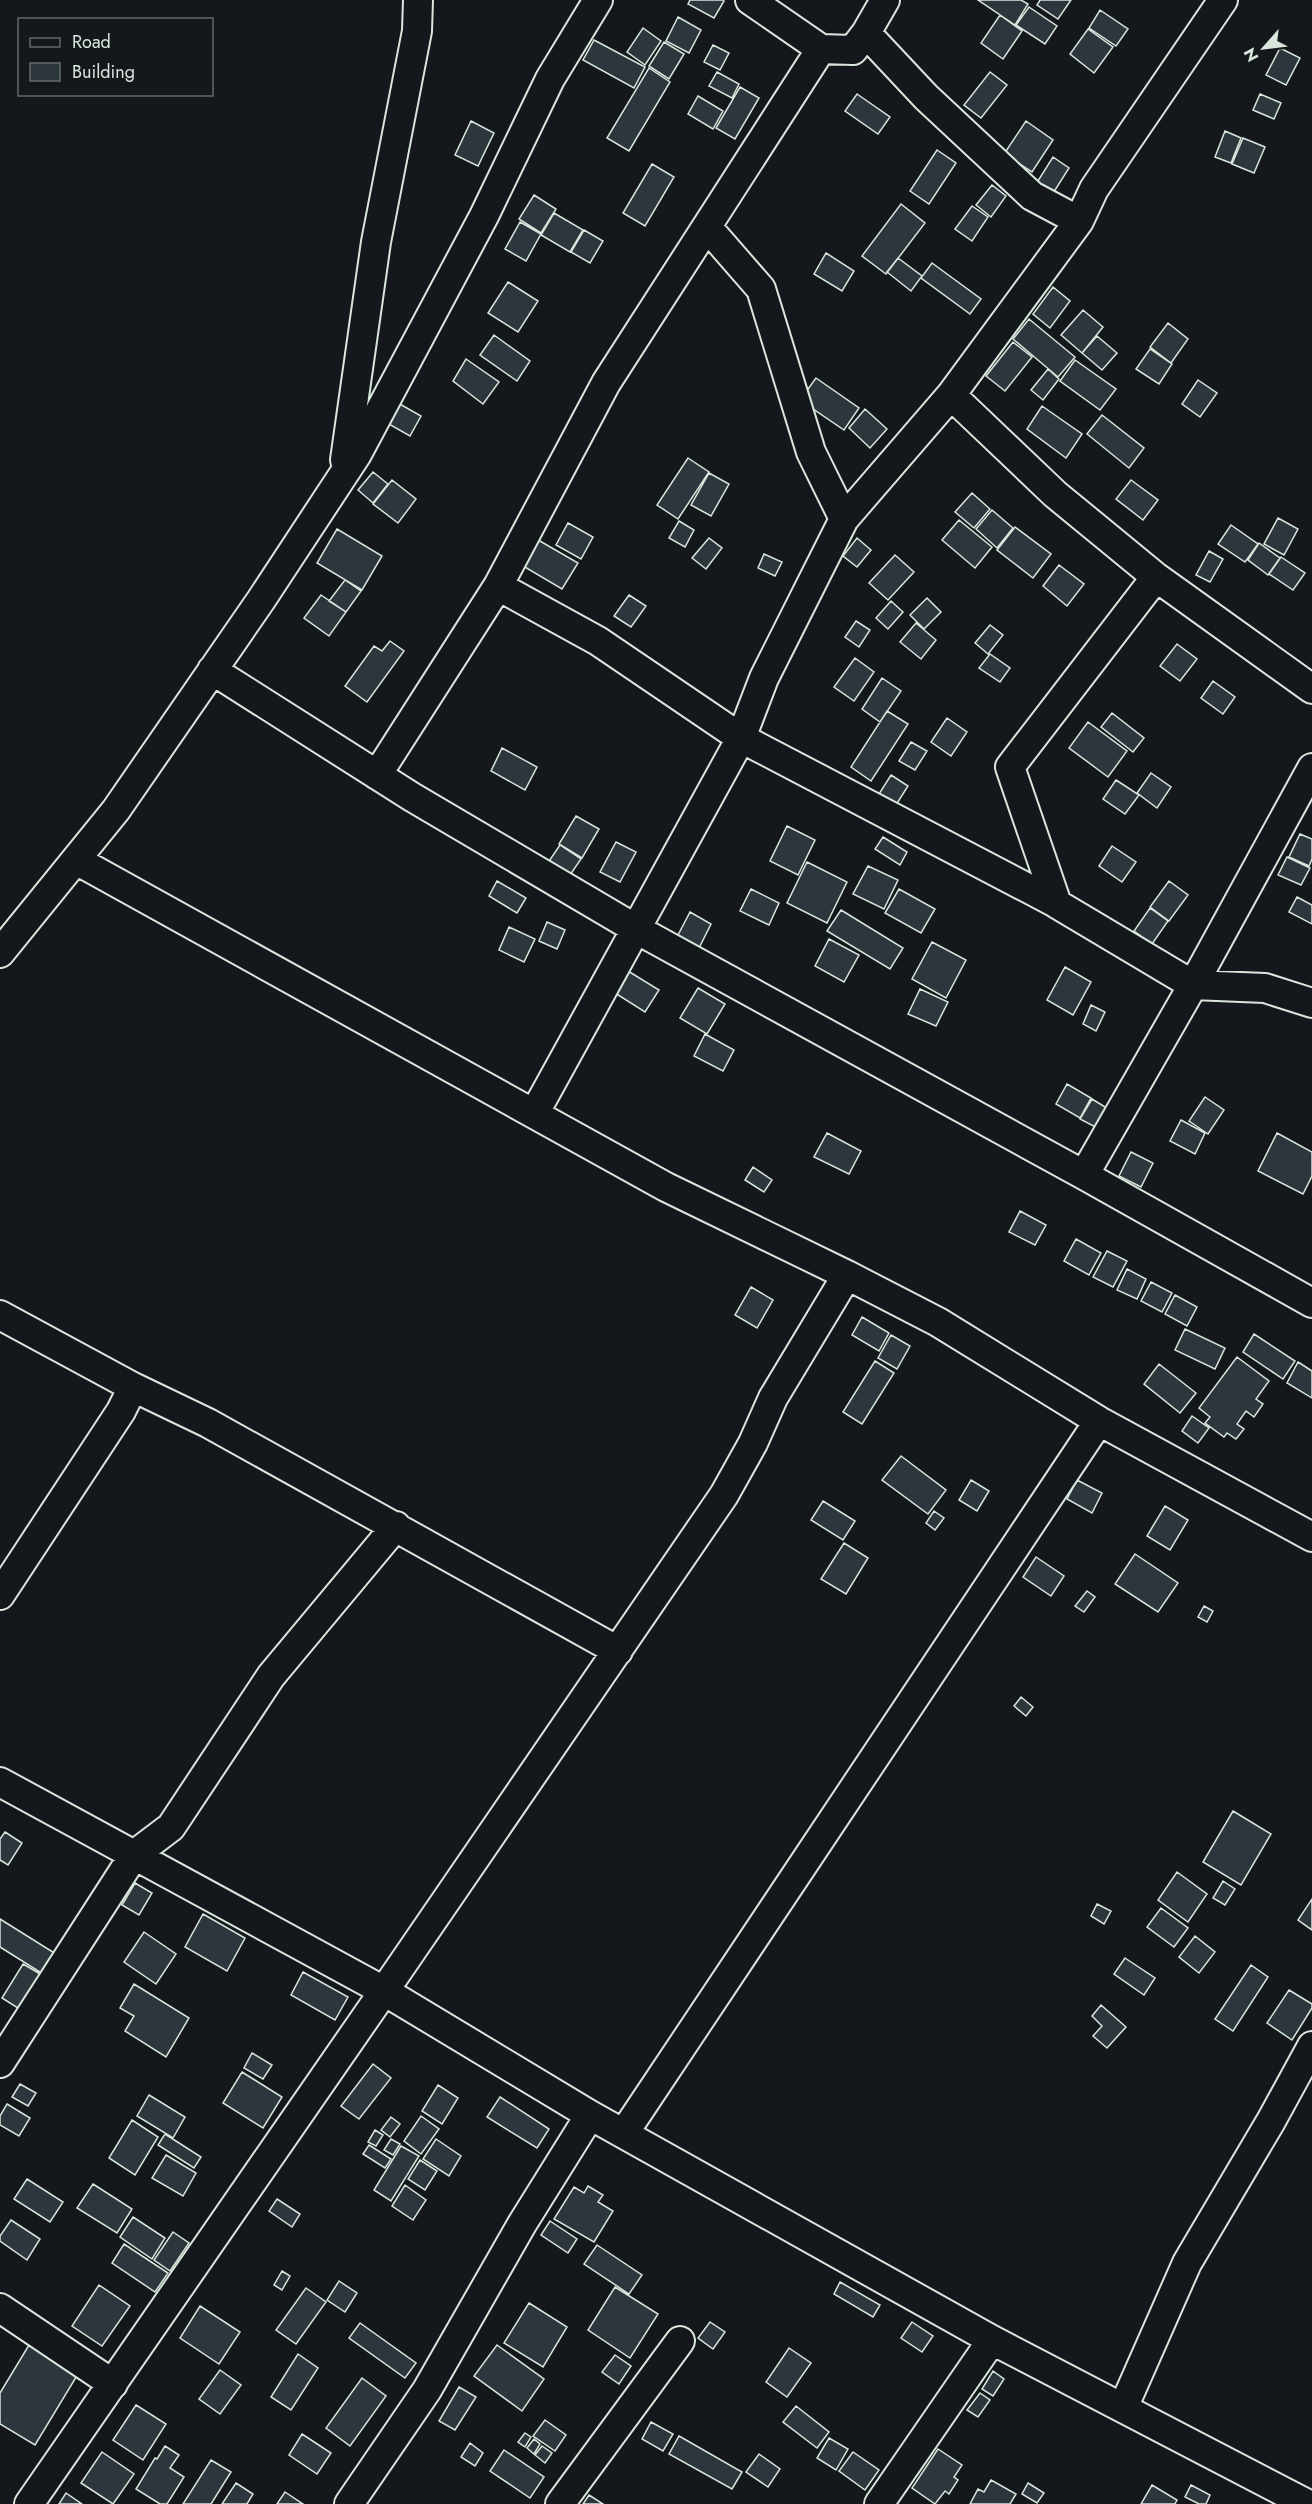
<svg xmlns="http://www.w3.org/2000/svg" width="1312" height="2504" font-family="Jost,sans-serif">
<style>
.building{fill:#2c363c;stroke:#d8e6dc;stroke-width:1.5}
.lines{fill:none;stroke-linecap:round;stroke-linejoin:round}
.minor-casing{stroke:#d8e6dc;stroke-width:32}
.minor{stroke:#14181c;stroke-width:28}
</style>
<rect width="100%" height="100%" fill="#14181c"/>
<path class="building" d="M 690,0 L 723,0 L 724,1 L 714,18 L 688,4 Z
M 978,0 L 1021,0 L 1028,4 L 1015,25 Z
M 1040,0 L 1071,0 L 1058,19 L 1037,5 Z
M 1029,7 L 1057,26 L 1045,44 L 1016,25 Z
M 1100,10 L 1128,29 L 1116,46 L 1089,28 Z
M 1000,15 L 1022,31 L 1003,59 L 981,43 Z
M 678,17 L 701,30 L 689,53 L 666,41 Z
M 643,28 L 661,41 L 645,65 L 627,52 Z
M 1088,29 L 1113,47 L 1094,73 L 1070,54 Z
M 594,40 L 645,67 L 634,88 L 583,60 Z
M 664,42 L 684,54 L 669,79 L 649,66 Z
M 713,45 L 729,53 L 720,70 L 704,62 Z
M 1280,48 L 1300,58 L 1286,85 L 1266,75 Z
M 649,68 L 670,82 L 629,151 L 607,138 Z
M 717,72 L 739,84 L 732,98 L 709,86 Z
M 990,72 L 1007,85 L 981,118 L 964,105 Z
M 740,87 L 759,98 L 735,139 L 716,128 Z
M 857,94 L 890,117 L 878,134 L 845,111 Z
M 1260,94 L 1281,103 L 1274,119 L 1253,110 Z
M 698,96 L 723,111 L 713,129 L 688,114 Z
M 471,121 L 494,133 L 478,166 L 455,155 Z
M 1026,121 L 1053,140 L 1032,172 L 1004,154 Z
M 1225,131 L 1241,138 L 1231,163 L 1215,157 Z
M 1243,138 L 1265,147 L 1254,173 L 1232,164 Z
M 937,150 L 956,163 L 929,204 L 910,191 Z
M 1053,157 L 1069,168 L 1052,195 L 1036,184 Z
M 652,164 L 674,177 L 645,226 L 623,213 Z
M 992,185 L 1006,196 L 991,217 L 976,205 Z
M 534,195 L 556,209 L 541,233 L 519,219 Z
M 901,204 L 925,223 L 886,274 L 862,256 Z
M 972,206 L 988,217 L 972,241 L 955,229 Z
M 554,213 L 583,230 L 570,252 L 541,235 Z
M 520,222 L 541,234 L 526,261 L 505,249 Z
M 584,230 L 603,241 L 590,263 L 571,252 Z
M 826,253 L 854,271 L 842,291 L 814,274 Z
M 898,258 L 922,276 L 911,291 L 887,272 Z
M 932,263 L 981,299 L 970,314 L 921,278 Z
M 508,282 L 538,301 L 518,332 L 488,313 Z
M 1053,287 L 1070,301 L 1050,328 L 1033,314 Z
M 1083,310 L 1103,327 L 1082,353 L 1061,335 Z
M 1029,319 L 1075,357 L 1058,377 L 1013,339 Z
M 1168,323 L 1188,339 L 1171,363 L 1150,347 Z
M 494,335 L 530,361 L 517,381 L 480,355 Z
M 1097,336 L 1117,353 L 1102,370 L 1082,353 Z
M 1013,342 L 1032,357 L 1005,391 L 986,376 Z
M 1150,349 L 1172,364 L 1159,384 L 1136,369 Z
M 466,359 L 499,382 L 483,404 L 453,381 Z
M 1075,360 L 1116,389 L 1100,410 L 1060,381 Z
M 1048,369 L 1059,379 L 1043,400 L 1031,390 Z
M 816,378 L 859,408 L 844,430 L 800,400 Z
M 1198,380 L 1217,393 L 1200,417 L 1182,404 Z
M 391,399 L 421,416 L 410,436 L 380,419 Z
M 1042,406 L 1082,434 L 1066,458 L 1027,429 Z
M 865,409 L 887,429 L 870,448 L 849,428 Z
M 1102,415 L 1144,448 L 1129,468 L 1087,434 Z
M 688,458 L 709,472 L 678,519 L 657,505 Z
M 373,472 L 388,484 L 373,503 L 358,490 Z
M 709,473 L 729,484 L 711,516 L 691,505 Z
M 392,480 L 416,499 L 398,523 L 373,504 Z
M 1131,480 L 1158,500 L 1143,520 L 1116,499 Z
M 972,493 L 990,509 L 974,528 L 955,512 Z
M 992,510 L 1013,528 L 997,548 L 976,529 Z
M 1278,518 L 1298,529 L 1284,555 L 1264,544 Z
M 959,520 L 992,547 L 975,568 L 942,540 Z
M 679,521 L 694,530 L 685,547 L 669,538 Z
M 568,523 L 593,537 L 581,559 L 556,545 Z
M 1231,525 L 1258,544 L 1245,562 L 1218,544 Z
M 1015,527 L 1051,554 L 1033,578 L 997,550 Z
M 337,529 L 382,556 L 362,590 L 317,563 Z
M 533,537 L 578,563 L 562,589 L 518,563 Z
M 709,538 L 722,548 L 706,569 L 692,558 Z
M 857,538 L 871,550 L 857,567 L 843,556 Z
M 1259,543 L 1280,558 L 1268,575 L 1248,560 Z
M 1209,551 L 1223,559 L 1210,582 L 1196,575 Z
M 764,554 L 782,562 L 775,576 L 758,568 Z
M 895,555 L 914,572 L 888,600 L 869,583 Z
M 1281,557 L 1305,573 L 1293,590 L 1269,574 Z
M 1059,565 L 1084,584 L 1067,606 L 1043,586 Z
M 345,580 L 361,591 L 346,612 L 329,601 Z
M 321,595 L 346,612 L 329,636 L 304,618 Z
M 629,595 L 646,606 L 631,627 L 614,616 Z
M 927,598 L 941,612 L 924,629 L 910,615 Z
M 891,601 L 903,612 L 888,629 L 876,618 Z
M 856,621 L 870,630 L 859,647 L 845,637 Z
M 916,623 L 936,640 L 921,659 L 900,642 Z
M 990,625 L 1003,635 L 988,654 L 975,643 Z
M 390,641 L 404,651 L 367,702 L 345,686 L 374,646 L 382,651 Z
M 1177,644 L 1197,659 L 1180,681 L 1160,666 Z
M 990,654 L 1010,668 L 1000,682 L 979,668 Z
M 855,658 L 874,672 L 854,701 L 834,687 Z
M 882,678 L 901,691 L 880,722 L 862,709 Z
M 1213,681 L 1235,697 L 1223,714 L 1201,698 Z
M 887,711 L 908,724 L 871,781 L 851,767 Z
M 1112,713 L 1144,738 L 1133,752 L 1101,727 Z
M 947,718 L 967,732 L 951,756 L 931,742 Z
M 1088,722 L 1127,751 L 1108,777 L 1069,748 Z
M 911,742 L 927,751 L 915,770 L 899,761 Z
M 502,748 L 537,767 L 525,790 L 491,771 Z
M 1151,773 L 1171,787 L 1157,808 L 1137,793 Z
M 891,775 L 908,786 L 896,805 L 879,794 Z
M 1116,780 L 1139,795 L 1125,814 L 1103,799 Z
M 576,816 L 599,829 L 582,858 L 559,844 Z
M 787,826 L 815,840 L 798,875 L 770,861 Z
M 1300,834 L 1312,839 L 1312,859 L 1309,866 L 1289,857 Z
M 883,837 L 907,852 L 900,865 L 875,849 Z
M 616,842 L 636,852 L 620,882 L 600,872 Z
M 560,845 L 581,859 L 568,878 L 547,864 Z
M 1112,846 L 1136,862 L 1122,882 L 1099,866 Z
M 1287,857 L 1310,868 L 1301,885 L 1278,875 Z
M 807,862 L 847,882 L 827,923 L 787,903 Z
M 868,866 L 898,880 L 884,909 L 853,894 Z
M 497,881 L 526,898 L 517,913 L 489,896 Z
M 1169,881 L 1188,895 L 1169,921 L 1150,907 Z
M 751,889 L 779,903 L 769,925 L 740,911 Z
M 899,889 L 935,909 L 921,933 L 885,913 Z
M 1297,897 L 1312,905 L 1312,924 L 1289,912 Z
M 1150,908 L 1168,921 L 1152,944 L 1134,931 Z
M 841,910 L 903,948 L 890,969 L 827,931 Z
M 690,912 L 711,924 L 698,950 L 676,939 Z
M 547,922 L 565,930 L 557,949 L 539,941 Z
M 509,927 L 535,939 L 524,962 L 499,950 Z
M 829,939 L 859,955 L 844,982 L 815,966 Z
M 932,942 L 966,960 L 946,998 L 912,979 Z
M 1065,967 L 1091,982 L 1073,1015 L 1047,1000 Z
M 628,971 L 659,990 L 645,1012 L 615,993 Z
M 698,988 L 725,1004 L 707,1034 L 680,1018 Z
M 920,989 L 948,1002 L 936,1026 L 908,1014 Z
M 1091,1005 L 1105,1012 L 1096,1031 L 1083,1024 Z
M 705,1034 L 734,1050 L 723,1071 L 694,1056 Z
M 1067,1084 L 1091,1098 L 1080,1118 L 1056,1104 Z
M 1205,1097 L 1224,1110 L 1208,1134 L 1189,1121 Z
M 1092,1099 L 1115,1113 L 1105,1132 L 1080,1119 Z
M 1181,1120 L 1205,1133 L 1195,1154 L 1170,1141 Z
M 827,1133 L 861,1151 L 849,1174 L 814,1157 Z
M 1277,1133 L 1312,1152 L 1312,1176 L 1303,1194 L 1258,1171 Z
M 1131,1152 L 1153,1163 L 1141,1187 L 1119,1176 Z
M 753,1167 L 772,1180 L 764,1192 L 745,1180 Z
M 1020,1211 L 1046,1225 L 1035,1245 L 1009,1232 Z
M 1076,1239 L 1101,1253 L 1089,1275 L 1064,1261 Z
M 1107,1251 L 1127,1261 L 1113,1287 L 1093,1277 Z
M 1127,1269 L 1146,1279 L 1137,1299 L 1117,1290 Z
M 1151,1282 L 1172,1293 L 1162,1312 L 1141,1301 Z
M 751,1287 L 773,1300 L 757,1328 L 735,1315 Z
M 1175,1295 L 1197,1307 L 1187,1326 L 1165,1314 Z
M 862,1317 L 889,1333 L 879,1351 L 852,1335 Z
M 1185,1329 L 1225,1348 L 1215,1369 L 1175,1350 Z
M 1254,1334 L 1295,1361 L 1283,1379 L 1243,1352 Z
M 891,1335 L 910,1346 L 897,1369 L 878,1358 Z
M 1237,1357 L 1269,1381 L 1256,1399 L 1263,1404 L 1254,1417 L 1246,1411 L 1237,1424 L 1244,1429 L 1236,1439 L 1227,1433 L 1224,1437 L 1205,1423 L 1210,1417 L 1199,1408 Z
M 875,1361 L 894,1373 L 862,1424 L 843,1412 Z
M 1298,1362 L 1312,1371 L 1312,1398 L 1287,1383 Z
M 1159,1364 L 1196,1393 L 1180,1413 L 1144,1384 Z
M 1192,1416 L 1209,1428 L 1198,1443 L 1182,1431 Z
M 901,1456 L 946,1490 L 928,1514 L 882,1480 Z
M 971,1480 L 989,1491 L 977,1511 L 959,1500 Z
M 1077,1480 L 1102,1493 L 1092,1513 L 1067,1499 Z
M 823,1501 L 855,1521 L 843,1540 L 811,1520 Z
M 1165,1506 L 1188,1520 L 1170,1550 L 1147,1536 Z
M 934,1511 L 944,1518 L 935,1530 L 926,1523 Z
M 844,1543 L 868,1558 L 846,1594 L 821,1579 Z
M 1135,1554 L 1178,1583 L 1158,1612 L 1115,1584 Z
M 1036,1557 L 1064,1576 L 1051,1596 L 1023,1577 Z
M 1087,1591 L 1095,1597 L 1084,1612 L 1075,1606 Z
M 1204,1606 L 1213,1611 L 1207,1622 L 1198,1617 Z
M 1021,1697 L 1033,1707 L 1026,1716 L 1014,1706 Z
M 1233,1811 L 1271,1834 L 1241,1885 L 1203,1862 Z
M 5,1832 L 22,1843 L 8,1865 L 0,1860 L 0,1839 Z
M 1177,1872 L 1207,1894 L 1188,1922 L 1158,1900 Z
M 1223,1881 L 1235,1889 L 1225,1905 L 1213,1898 Z
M 135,1883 L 152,1893 L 139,1915 L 122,1905 Z
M 1312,1899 L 1312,1930 L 1298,1920 Z
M 1097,1904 L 1111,1911 L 1104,1924 L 1091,1916 Z
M 1161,1908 L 1188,1928 L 1174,1947 L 1147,1927 Z
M 203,1914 L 245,1938 L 227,1971 L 185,1947 Z
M 0,1919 L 56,1954 L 43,1974 L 0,1947 Z
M 144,1932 L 176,1954 L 156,1984 L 124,1962 Z
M 1195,1936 L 1215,1952 L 1199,1973 L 1179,1957 Z
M 1125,1958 L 1155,1978 L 1144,1995 L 1114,1974 Z
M 23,1964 L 42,1975 L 21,2010 L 2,1998 Z
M 1251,1965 L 1268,1977 L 1233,2031 L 1215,2019 Z
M 303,1972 L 348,1997 L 335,2020 L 291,1995 Z
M 134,1984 L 189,2018 L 166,2057 L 125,2031 L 134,2016 L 120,2008 Z
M 1289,1990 L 1312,2004 L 1312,2008 L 1292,2040 L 1267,2023 Z
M 1101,2005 L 1126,2027 L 1107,2048 L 1093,2036 L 1102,2026 L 1092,2016 Z
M 252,2053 L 272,2065 L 263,2079 L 244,2068 Z
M 373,2064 L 391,2078 L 359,2119 L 341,2106 Z
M 242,2072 L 282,2097 L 263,2128 L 223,2103 Z
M 20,2084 L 36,2093 L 28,2106 L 12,2097 Z
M 438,2085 L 458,2098 L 442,2124 L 422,2111 Z
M 149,2095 L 185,2117 L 173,2138 L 137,2116 Z
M 500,2097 L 549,2129 L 537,2148 L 487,2117 Z
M 7,2104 L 30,2118 L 19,2136 L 0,2125 L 0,2116 Z
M 421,2116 L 439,2129 L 421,2154 L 404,2141 Z
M 391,2117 L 400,2124 L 390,2137 L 381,2130 Z
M 132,2120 L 158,2137 L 135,2175 L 109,2158 Z
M 375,2130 L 383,2135 L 376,2146 L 368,2142 Z
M 165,2134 L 201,2157 L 194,2168 L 158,2145 Z
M 391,2139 L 400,2144 L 393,2155 L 384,2150 Z
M 436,2139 L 461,2156 L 449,2176 L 423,2159 Z
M 369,2145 L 391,2159 L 385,2168 L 363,2154 Z
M 401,2146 L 419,2156 L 391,2201 L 374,2190 Z
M 166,2155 L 196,2173 L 183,2196 L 152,2178 Z
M 420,2160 L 437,2171 L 425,2190 L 408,2179 Z
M 27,2179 L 63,2202 L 50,2222 L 14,2199 Z
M 93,2184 L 132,2209 L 117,2233 L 77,2208 Z
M 405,2185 L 426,2200 L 413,2220 L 392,2206 Z
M 588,2186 L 603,2195 L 598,2202 L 613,2211 L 594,2242 L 554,2219 L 574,2187 L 584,2193 Z
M 277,2199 L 300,2214 L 292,2227 L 269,2211 Z
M 133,2217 L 165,2238 L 152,2259 L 120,2237 Z
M 11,2220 L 40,2239 L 27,2260 L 0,2241 L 0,2236 Z
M 550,2221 L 577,2239 L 568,2253 L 541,2235 Z
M 173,2232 L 189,2243 L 170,2271 L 154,2260 Z
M 124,2244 L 168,2273 L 155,2292 L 112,2263 Z
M 597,2245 L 642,2275 L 629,2294 L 584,2264 Z
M 282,2271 L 290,2276 L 282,2290 L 274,2285 Z
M 339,2281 L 357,2293 L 345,2312 L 327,2300 Z
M 840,2282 L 880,2305 L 873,2317 L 834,2294 Z
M 99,2285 L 130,2306 L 102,2346 L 72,2326 Z
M 615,2287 L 658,2314 L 630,2358 L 588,2330 Z
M 306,2288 L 326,2302 L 296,2344 L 276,2330 Z
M 529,2303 L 567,2327 L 543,2367 L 504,2343 Z
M 200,2306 L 240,2332 L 219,2364 L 180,2338 Z
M 710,2322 L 725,2332 L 713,2349 L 698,2338 Z
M 912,2322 L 933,2336 L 922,2352 L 901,2338 Z
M 360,2323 L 416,2363 L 405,2378 L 349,2338 Z
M 29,2345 L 78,2374 L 35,2445 L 0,2424 L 0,2393 Z
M 497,2345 L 544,2379 L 522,2411 L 474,2376 Z
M 789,2348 L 811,2363 L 787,2397 L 766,2382 Z
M 298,2354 L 318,2368 L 291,2410 L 271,2397 Z
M 615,2355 L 631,2366 L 619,2384 L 602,2372 Z
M 220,2370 L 241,2385 L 220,2414 L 199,2399 Z
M 993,2371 L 1004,2379 L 993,2396 L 982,2389 Z
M 362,2378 L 386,2396 L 350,2446 L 326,2428 Z
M 459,2387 L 476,2397 L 455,2430 L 439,2421 Z
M 980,2393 L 990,2400 L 978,2417 L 967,2410 Z
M 136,2405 L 166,2424 L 143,2460 L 113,2440 Z
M 796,2406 L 829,2432 L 817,2448 L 783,2422 Z
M 545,2420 L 566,2435 L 555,2451 L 533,2436 Z
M 651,2422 L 673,2434 L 663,2451 L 642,2439 Z
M 525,2433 L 531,2437 L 525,2447 L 518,2442 Z
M 302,2434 L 331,2453 L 317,2474 L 289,2455 Z
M 679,2436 L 742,2472 L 732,2489 L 669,2454 Z
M 829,2438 L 848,2449 L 836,2470 L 817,2458 Z
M 534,2439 L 540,2444 L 534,2454 L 527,2448 Z
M 470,2443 L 483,2453 L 475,2466 L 461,2457 Z
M 165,2446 L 179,2455 L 170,2468 L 184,2477 L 167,2504 L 160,2504 L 136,2489 L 155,2458 L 157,2459 Z
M 542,2446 L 552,2453 L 545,2463 L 535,2455 Z
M 938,2449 L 962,2465 L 954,2477 L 958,2480 L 949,2494 L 945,2491 L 935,2504 L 912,2488 Z
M 504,2450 L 544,2477 L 530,2498 L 490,2471 Z
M 102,2452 L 134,2474 L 113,2504 L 81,2483 Z
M 853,2452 L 879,2470 L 865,2490 L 839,2471 Z
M 759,2454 L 780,2469 L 768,2487 L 746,2472 Z
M 211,2460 L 231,2472 L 211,2504 L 183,2504 Z
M 991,2480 L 1016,2494 L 1010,2504 L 970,2504 L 978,2489 L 984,2492 Z
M 236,2483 L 253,2494 L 247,2504 L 222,2504 Z
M 1028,2483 L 1044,2493 L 1037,2503 L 1022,2494 Z
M 1152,2485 L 1177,2500 L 1175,2504 L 1141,2504 Z
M 1191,2485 L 1210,2495 L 1206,2504 L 1199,2504 L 1185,2497 Z
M 285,2492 L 303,2504 L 277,2504 Z
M 66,2493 L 82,2504 L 59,2504 Z
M 589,2495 L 603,2504 L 583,2504 Z"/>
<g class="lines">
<defs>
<path id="minor" d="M 750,0 L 821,49
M 866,33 L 885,0
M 707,227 L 761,289 L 811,452 L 844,519
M 951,395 L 1079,221 L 1094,189 L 1223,0
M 345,460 L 376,242 L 417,31 L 418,0
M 1156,577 L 1312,689
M 498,586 L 598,641 L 741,738 L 1056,903
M 212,670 L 412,797 L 636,929 L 1084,1175 L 1312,1303
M 377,775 L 498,586 L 606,383 L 821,49 L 853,50 L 866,33 L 926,97 L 1032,196 L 1079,221
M 0,953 L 116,810 L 261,600 L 357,454 L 484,216 L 550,79 L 598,0
M 534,1114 L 741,738 L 764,678 L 844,519 L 951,395 L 1055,494 L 1156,577 L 1010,767 L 1057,904 L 1193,985 L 1265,988 L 1312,1003
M 1084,1175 L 1193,985 L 1312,768
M 847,1275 L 938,1322 L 1099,1421 L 1312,1537
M 0,1315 L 133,1387
M 0,1595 L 121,1411 L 133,1387 L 208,1423 L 618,1651
M 0,1782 L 384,1991 L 590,2115 L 992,2340 L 1307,2504
M 0,2063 L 134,1855 L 171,1827 L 271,1676 L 396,1526
M 624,2133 L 1099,1421
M 0,2308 L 113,2384
M 1123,2408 L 1187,2263 L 1271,2121 L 1312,2046
M 29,2504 L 384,1991 L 724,1495 L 753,1443 L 773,1398 L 847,1275 L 666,1187 L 76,860
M 349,2504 L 427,2390 L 522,2224 L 590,2115
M 560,2504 L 680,2341
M 879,2504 L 992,2340"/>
</defs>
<use href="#minor" class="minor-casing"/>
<use href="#minor" class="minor"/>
</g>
<rect x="18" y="18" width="195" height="78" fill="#14181c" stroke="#626a69" stroke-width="1.5"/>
<rect x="30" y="38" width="30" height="9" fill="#14181c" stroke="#626a69" stroke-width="1.5"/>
<text x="72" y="48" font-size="18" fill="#d8e6dc">Road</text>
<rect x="30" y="63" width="30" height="18" fill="#2c363c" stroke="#626a69" stroke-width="1.5"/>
<text x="72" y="78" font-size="18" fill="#d8e6dc">Building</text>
<g transform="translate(1264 48) rotate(242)" stroke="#14181c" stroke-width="4.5" paint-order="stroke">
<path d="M0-4.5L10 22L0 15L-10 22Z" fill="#d8e6dc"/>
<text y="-9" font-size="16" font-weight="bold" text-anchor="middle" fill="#d8e6dc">N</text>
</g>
</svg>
